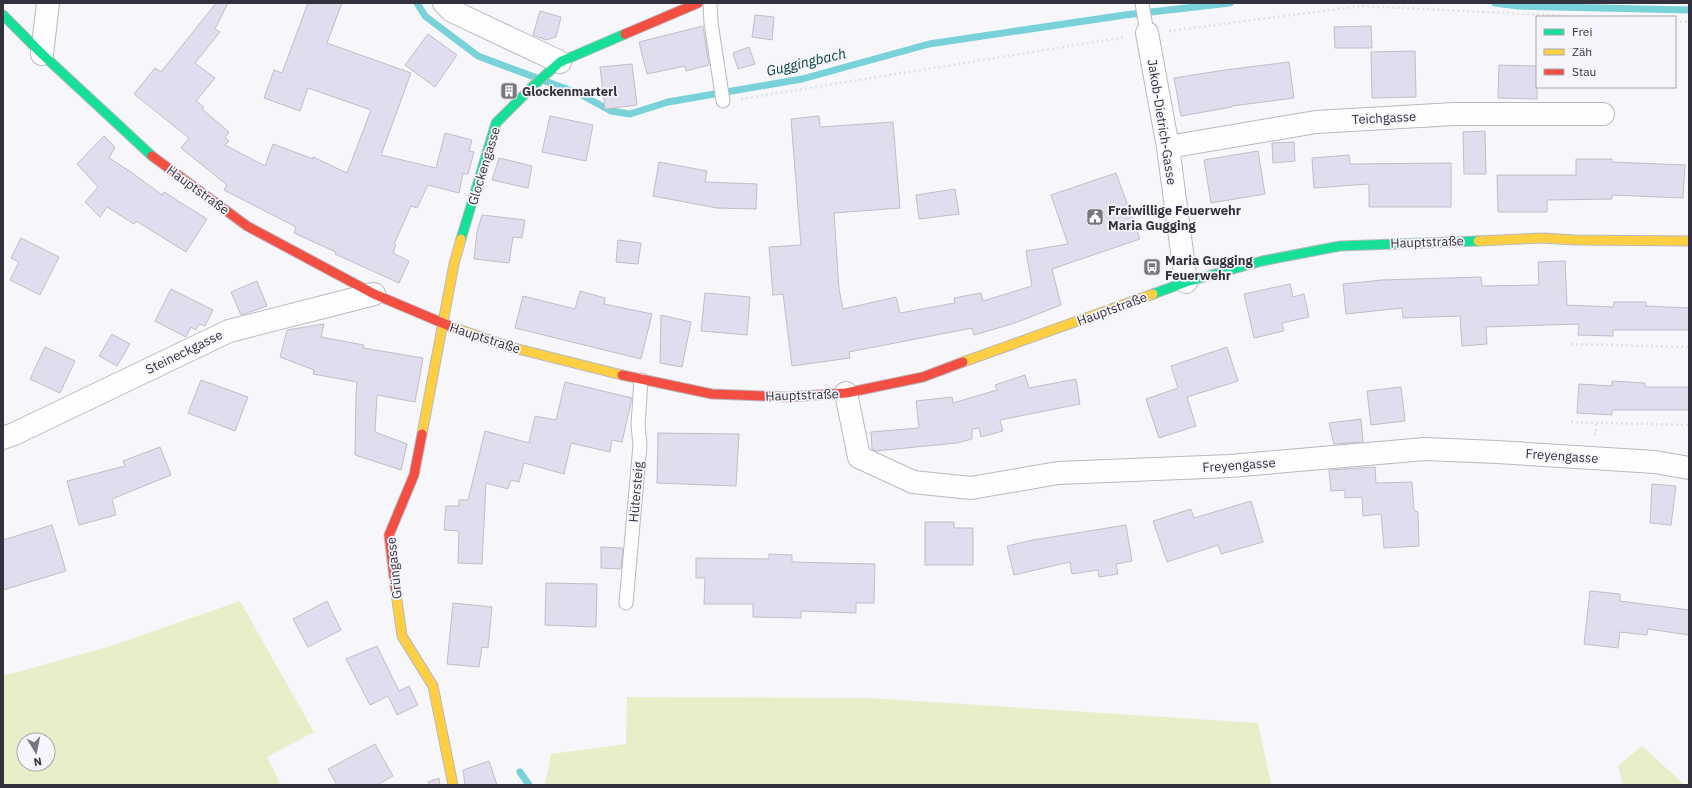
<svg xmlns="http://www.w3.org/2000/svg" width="1692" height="788" font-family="'IBM Plex Sans',sans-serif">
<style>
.green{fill:#e7efc8;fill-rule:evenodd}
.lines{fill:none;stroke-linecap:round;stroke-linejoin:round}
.stream{stroke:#79d2d9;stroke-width:7}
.building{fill:#e1ddee;stroke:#c0bec6}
.lane-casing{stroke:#bab8c1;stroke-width:15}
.street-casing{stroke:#bab8c1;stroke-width:24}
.fast-casing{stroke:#bab8c1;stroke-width:11}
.slow-casing{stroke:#bab8c1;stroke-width:11}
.jam-casing{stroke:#bab8c1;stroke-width:11}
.path{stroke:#e1e0e2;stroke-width:2.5;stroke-dasharray:2 3;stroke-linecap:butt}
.lane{stroke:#fefefe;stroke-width:13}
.street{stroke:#fefefe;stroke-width:22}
.fast{stroke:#16e098;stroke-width:9}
.slow{stroke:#ffcf43;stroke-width:9}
.jam{stroke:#f24e42;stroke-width:9}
.labels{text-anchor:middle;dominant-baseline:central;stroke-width:3.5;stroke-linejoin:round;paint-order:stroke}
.poi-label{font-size:13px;font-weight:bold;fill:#34313f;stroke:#f6f5fc;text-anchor:start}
.street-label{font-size:13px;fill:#34313f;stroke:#f6f5fc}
.water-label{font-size:14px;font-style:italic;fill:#054144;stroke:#f6f5fc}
</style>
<rect width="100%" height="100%" fill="#f7f6fb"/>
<path class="green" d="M 240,601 L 314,732 L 267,757 L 281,785 L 3,785 L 3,676 L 108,647 ZM 24,740 L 48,740 L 48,764 L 24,764 Z
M 627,697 L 869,698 L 1258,723 L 1271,785 L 545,785 L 551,754 L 626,744 Z
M 1642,746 L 1685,785 L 1623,785 L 1618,766 Z"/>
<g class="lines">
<path class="stream" d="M 417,3 L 425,16 L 478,56 L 580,94 L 611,111 L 630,114 L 668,102 L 802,79 L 929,44 L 1125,15 L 1230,3
M 1495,3 L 1518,6 L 1689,10
M 520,772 L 529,785"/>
</g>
<path class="building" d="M 216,3 L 228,3 L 215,29 L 220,32 L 195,63 L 215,78 L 196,101 L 204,107 L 202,109 L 229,132 L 225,138 L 229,141 L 225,145 L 265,166 L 273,144 L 313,159 L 313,157 L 347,173 L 371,110 L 308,88 L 300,111 L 264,98 L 274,70 L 282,73 L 308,3 L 342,3 L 327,43 L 411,73 L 381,155 L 436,168 L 445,133 L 472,140 L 469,151 L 474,152 L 468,174 L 463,173 L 459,193 L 428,185 L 417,208 L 411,206 L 394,244 L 396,245 L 393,253 L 409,261 L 399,283 L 335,254 L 336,252 L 294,233 L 296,227 L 224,190 L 227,185 L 181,148 L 189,138 L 134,94 L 155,68 L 161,72 Z
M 540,11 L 561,17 L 556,37 L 546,40 L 533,35 Z
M 755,15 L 774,17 L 772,40 L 752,37 Z
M 703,26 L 709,65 L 686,71 L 685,66 L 647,74 L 639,42 Z
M 1371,26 L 1372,48 L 1335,48 L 1334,27 Z
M 428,34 L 457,55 L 435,87 L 405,65 Z
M 749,47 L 755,64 L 738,69 L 733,53 Z
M 1415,51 L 1416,97 L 1372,98 L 1371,52 Z
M 1289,62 L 1294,98 L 1232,106 L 1232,107 L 1181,116 L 1174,78 L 1225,70 Z
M 632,64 L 637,105 L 605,109 L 600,67 Z
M 1499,65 L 1537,66 L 1537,99 L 1498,98 Z
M 550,116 L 593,125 L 586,161 L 542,152 Z
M 819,116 L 820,127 L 893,122 L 900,208 L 834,213 L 839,289 L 843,309 L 896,297 L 900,313 L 955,303 L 954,298 L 981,293 L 983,301 L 1032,286 L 1026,251 L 1068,244 L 1051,195 L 1116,173 L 1140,239 L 1052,269 L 1061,305 L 1015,323 L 974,335 L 972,328 L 849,352 L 850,358 L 792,366 L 783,294 L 773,295 L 769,247 L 801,245 L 791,119 Z
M 1485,131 L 1486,174 L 1464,174 L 1463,132 Z
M 104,136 L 115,147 L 109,158 L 131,172 L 162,195 L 164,192 L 207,219 L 186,252 L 136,221 L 134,224 L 107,207 L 100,217 L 85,202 L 98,187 L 77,164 Z
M 1294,142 L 1295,161 L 1273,163 L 1272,143 Z
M 1258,151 L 1265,194 L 1211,203 L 1204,160 Z
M 1349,155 L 1350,164 L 1451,163 L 1451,207 L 1369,207 L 1369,184 L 1314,188 L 1312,158 Z
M 499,158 L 532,166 L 528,188 L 492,180 Z
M 1576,159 L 1612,159 L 1612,162 L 1685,165 L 1683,198 L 1612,195 L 1612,199 L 1547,200 L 1547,212 L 1498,212 L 1497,175 L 1576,175 Z
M 659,162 L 707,171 L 705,182 L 757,184 L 756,209 L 717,208 L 653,196 Z
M 955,189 L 959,214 L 919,219 L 916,195 Z
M 482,215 L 525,220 L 522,238 L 513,237 L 509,263 L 474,259 L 477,232 Z
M 21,238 L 59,257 L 40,295 L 10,280 L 19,262 L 11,258 Z
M 618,240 L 641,243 L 638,264 L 616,262 Z
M 1565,261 L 1567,305 L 1613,307 L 1614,302 L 1646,302 L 1646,306 L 1689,308 L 1689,330 L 1613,330 L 1613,336 L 1578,335 L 1579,324 L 1486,327 L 1487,344 L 1462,346 L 1460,316 L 1403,318 L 1402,308 L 1346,314 L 1343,284 L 1382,280 L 1481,277 L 1482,286 L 1539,285 L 1538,262 Z
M 257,281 L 267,306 L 241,315 L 231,292 Z
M 1290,284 L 1293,297 L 1304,294 L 1309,317 L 1282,323 L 1284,331 L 1254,338 L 1244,294 Z
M 171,289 L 213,310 L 205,326 L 199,324 L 196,330 L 191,327 L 186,337 L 155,321 Z
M 580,291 L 605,298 L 604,304 L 652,314 L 641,359 L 515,328 L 523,296 L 575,309 Z
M 705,293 L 750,297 L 747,335 L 701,331 Z
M 661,315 L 691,322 L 682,367 L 660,363 Z
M 324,324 L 321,337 L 364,345 L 363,348 L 423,358 L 415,402 L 377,395 L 375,432 L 407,444 L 401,470 L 355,455 L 356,392 L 357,382 L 313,374 L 314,370 L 280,357 L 287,330 Z
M 112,334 L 130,344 L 117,366 L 99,356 Z
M 45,347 L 75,361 L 60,393 L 30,379 Z
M 1227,347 L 1238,381 L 1187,397 L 1196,426 L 1159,438 L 1146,399 L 1178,388 L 1171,366 Z
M 1025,375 L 1029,388 L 1076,379 L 1080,404 L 1000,420 L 1003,431 L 981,437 L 979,428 L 972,429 L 972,439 L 957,443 L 875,451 L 872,449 L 871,432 L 919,428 L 916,401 L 952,397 L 953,403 L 997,390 L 995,385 Z
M 201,380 L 248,397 L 235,431 L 188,413 Z
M 1612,381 L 1645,383 L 1645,387 L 1689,387 L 1689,410 L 1612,410 L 1612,415 L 1577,413 L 1579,384 L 1612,386 Z
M 565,382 L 632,398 L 622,442 L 612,440 L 610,452 L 571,443 L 564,474 L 524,463 L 519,482 L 511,480 L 508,489 L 486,483 L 482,564 L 458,563 L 459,531 L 444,530 L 446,506 L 459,506 L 459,500 L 468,500 L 485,431 L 529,443 L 535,416 L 556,420 Z
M 1401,387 L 1405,421 L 1371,425 L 1367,391 Z
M 1361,419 L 1363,442 L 1334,444 L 1329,423 Z
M 658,433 L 739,434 L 736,486 L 657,483 Z
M 160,447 L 171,475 L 112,499 L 116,515 L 79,525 L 67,481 L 125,466 L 123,461 Z
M 1375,467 L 1376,483 L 1412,482 L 1414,510 L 1418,512 L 1419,546 L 1384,548 L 1381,514 L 1363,516 L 1362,497 L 1345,498 L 1345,490 L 1331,491 L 1329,470 Z
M 1652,484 L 1676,486 L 1671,525 L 1650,523 Z
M 1251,501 L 1263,542 L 1221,554 L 1218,545 L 1167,562 L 1153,521 L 1191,509 L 1194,518 Z
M 925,522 L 954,522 L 954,528 L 973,528 L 973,565 L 925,565 Z
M 52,525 L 66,571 L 3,590 L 3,540 Z
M 1126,525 L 1132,561 L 1116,564 L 1118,574 L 1099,577 L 1098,570 L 1072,574 L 1070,562 L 1014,575 L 1007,546 L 1033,540 Z
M 601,547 L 623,548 L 621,569 L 601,568 Z
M 769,554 L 792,555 L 792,562 L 875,564 L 874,603 L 856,603 L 856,613 L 801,611 L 801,618 L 753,617 L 753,604 L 704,604 L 705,578 L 696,578 L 696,558 L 769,559 Z
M 546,583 L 597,584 L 596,627 L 545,625 Z
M 1590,591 L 1620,594 L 1620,601 L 1689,610 L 1689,635 L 1648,629 L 1647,635 L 1620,632 L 1618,648 L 1584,644 Z
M 327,601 L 341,630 L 308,647 L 293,619 Z
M 453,603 L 492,607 L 488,648 L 482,647 L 479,667 L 447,664 Z
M 377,646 L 399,691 L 409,686 L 418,705 L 397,715 L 388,696 L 370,705 L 346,659 Z
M 375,744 L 393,776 L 377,785 L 337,785 L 328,769 Z
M 489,761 L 497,785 L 465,785 L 463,770 Z
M 439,778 L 440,785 L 429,785 L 428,782 Z"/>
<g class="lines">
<defs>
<path id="lane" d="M 710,3 L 711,23 L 723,101
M 1142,3 L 1147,33
M 626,603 L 640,445 L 638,425 L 641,380"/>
<path id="street" d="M 444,3 L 452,11 L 560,62
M 1147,33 L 1168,147 L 1186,282
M 42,54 L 48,3
M 1168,147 L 1316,122 L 1454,114 L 1603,114
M 846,393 L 859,457 L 913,482 L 971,488 L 1058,473 L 1230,466 L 1425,449 L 1497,452 L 1655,462 L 1689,468
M 3,438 L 14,434 L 229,331 L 374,294"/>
<path id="fast" d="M 3,15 L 42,54 L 152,156
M 461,239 L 496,123 L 533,86 L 560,62 L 625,34
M 1153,294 L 1186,282 L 1262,261 L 1340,246 L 1478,241"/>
<path id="slow" d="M 1478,241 L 1542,238 L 1575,240 L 1689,241
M 452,327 L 510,347 L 622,375
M 963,362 L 1153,294
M 422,434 L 454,264 L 461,239
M 396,593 L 402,636 L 433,686 L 453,785"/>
<path id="jam" d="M 625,34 L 698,3
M 152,156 L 247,226 L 374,294 L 452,327
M 622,375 L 712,394 L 789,397 L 846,393 L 923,377 L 963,362
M 396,593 L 389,535 L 414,475 L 422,434"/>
</defs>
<use href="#lane" class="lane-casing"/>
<use href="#street" class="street-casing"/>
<use href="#fast" class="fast-casing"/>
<use href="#slow" class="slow-casing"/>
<use href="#jam" class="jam-casing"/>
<path class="path" d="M 1675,21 L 1689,22
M 1169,31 L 1361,6 L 1587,17
M 741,99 L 1125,37
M 1571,344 L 1689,347
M 1571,422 L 1689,425
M 1594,434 L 1596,434 L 1596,423"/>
<use href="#lane" class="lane"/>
<use href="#street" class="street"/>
<use href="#fast" class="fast"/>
<use href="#slow" class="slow"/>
<use href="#jam" class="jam"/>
</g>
<defs>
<symbol id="building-square" viewBox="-11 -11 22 22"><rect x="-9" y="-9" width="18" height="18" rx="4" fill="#787681" stroke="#f6f5fc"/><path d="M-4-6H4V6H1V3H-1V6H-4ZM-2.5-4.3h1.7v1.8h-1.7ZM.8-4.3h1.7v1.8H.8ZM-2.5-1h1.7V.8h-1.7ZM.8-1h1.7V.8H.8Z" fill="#fff"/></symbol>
<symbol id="civic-square" viewBox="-11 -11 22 22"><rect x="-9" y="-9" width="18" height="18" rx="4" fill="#787681" stroke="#f6f5fc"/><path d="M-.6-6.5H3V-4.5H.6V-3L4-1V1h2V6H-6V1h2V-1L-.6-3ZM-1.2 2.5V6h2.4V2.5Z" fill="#fff"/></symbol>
<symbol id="bus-square" viewBox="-11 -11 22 22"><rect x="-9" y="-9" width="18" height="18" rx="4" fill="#787681" stroke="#f6f5fc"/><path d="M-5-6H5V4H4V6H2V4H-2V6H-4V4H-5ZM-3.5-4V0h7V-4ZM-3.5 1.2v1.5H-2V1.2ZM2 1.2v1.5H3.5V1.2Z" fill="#fff"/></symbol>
</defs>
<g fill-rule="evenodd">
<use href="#building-square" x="499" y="81" width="20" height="20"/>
<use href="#civic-square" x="1085" y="207" width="20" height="20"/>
<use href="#bus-square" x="1142" y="257" width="20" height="20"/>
</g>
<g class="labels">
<g class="poi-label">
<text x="522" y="91">Glockenmarterl</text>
<text x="1108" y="210">Freiwillige Feuerwehr<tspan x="1108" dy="15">Maria Gugging</tspan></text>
<text x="1165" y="260">Maria Gugging<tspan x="1165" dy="15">Feuerwehr</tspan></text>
</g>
<g class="street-label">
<text transform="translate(1384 118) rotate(-3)">Teichgasse</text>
<text transform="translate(1162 122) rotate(81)">Jakob-Dietrich-Gasse</text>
<text transform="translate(484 166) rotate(-73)">Glockengasse</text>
<text transform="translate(198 190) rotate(36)">Hauptstraße</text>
<text transform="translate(1427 242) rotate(-2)">Hauptstraße</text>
<text transform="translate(1112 309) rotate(-20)">Hauptstraße</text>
<text transform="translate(485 338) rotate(18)">Hauptstraße</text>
<text transform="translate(184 352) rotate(-26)">Steineckgasse</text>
<text transform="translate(802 395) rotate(-2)">Hauptstraße</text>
<text transform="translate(1562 456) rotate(4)">Freyengasse</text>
<text transform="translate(1239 465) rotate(-4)">Freyengasse</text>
<text transform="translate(636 492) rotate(-85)">Hütersteig</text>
<text transform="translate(394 568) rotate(-96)">Grüngasse</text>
</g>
<g class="water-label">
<text transform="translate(806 62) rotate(-13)">Guggingbach</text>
</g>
</g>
<rect width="1692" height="788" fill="none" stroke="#34313f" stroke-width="8"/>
<rect x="1536" y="16" width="140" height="72" fill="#f6f5fc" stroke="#a8a7b0"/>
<rect x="1544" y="29" width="20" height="6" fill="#16e098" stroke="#a8a7b0"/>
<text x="1572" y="36" font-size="12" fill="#34313f">Frei</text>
<rect x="1544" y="49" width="20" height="6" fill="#ffcf43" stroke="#a8a7b0"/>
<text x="1572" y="56" font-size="12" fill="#34313f">Zäh</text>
<rect x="1544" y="69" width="20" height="6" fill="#f24e42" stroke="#a8a7b0"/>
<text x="1572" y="76" font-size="12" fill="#34313f">Stau</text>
<g transform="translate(36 752) rotate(170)"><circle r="19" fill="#f6f5fc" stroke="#a8a7b0"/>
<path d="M0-3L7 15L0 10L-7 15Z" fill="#787681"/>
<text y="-6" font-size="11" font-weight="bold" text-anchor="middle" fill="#34313f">N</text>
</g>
</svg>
